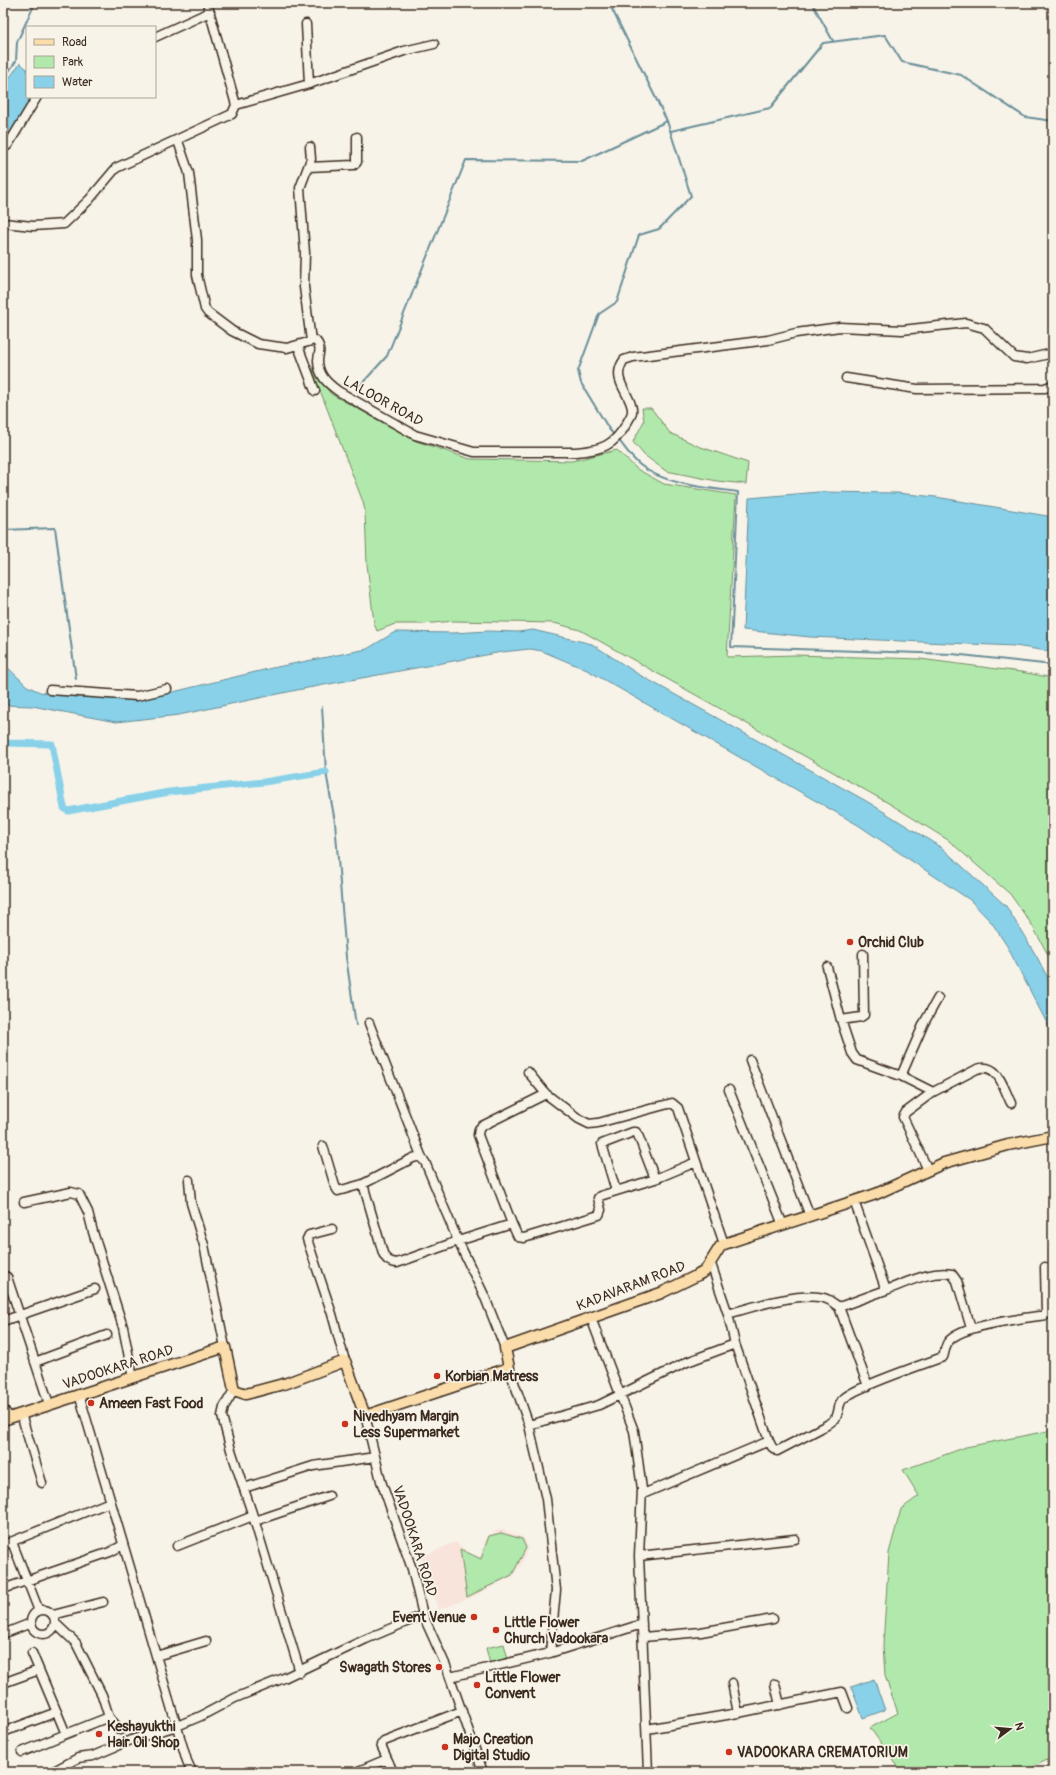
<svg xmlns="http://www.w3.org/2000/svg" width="1056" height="1775" font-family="Pangolin,sans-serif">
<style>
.built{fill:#f9e4dc}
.green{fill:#b1e9ac;stroke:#768a65}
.water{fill:#88d1e9;stroke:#698e98}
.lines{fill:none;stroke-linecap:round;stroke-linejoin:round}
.stream{stroke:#698e98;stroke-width:2}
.canal{stroke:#88d1e9;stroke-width:7}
.minor-casing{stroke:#3b2a1e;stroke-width:11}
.major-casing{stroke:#3b2a1e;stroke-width:13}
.minor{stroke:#f7f3e8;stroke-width:8}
.major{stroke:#faddab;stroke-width:10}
.poi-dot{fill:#c8321e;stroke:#f7f3e8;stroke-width:1.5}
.labels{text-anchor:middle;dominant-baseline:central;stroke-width:3.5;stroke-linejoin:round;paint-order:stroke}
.street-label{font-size:14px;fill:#3b2a1e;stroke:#f7f3e8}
.poi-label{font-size:14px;font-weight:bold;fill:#3b2a1e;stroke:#f7f3e8;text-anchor:start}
</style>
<rect width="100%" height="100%" fill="#f7f3e8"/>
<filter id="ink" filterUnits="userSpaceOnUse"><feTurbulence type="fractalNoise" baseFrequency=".025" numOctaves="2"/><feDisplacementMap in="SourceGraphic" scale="8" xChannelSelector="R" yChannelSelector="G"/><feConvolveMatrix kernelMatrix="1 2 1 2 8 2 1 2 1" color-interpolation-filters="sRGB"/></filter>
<g filter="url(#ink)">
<path class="built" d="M 503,1530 L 524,1538 L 528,1547 L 523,1561 L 513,1576 L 472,1597 L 439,1610 L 421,1557 L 455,1542 L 472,1555 L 480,1557 L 486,1537 L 496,1531 Z"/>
<path class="green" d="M 311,367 L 331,394 L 416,441 L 470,459 L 572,461 L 617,450 L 637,469 L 664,484 L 736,495 L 727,657 L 796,655 L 920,659 L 1021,672 L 1053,678 L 1053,964 L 1032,925 L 1010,894 L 948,840 L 890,804 L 580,630 L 554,623 L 454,621 L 423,624 L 395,624 L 377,631 L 374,623 L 367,564 L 365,511 L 363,502 Z
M 642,408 L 651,408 L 670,433 L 698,446 L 748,463 L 746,484 L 717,481 L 666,471 L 644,455 L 633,442 L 644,421 Z
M 1053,1430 L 1053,1757 L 1029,1769 L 1008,1772 L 902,1772 L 870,1728 L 898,1713 L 885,1676 L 883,1645 L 889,1553 L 901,1509 L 919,1496 L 903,1470 L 966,1447 Z
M 501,1533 L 522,1539 L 526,1548 L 512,1575 L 467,1597 L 460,1549 L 481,1559 L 489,1536 Z
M 504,1644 L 508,1659 L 490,1664 L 486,1648 Z"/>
<path class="water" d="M 20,63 L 27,69 L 27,97 L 33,97 L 17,128 L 3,142 L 3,87 Z
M 819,492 L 897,493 L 936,497 L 1053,517 L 1053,652 L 1015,646 L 810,637 L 743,630 L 749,498 Z
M 533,630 L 592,644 L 638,674 L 868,802 L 942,848 L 1006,906 L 1037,957 L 1053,988 L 1053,1035 L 1007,946 L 992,923 L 970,900 L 858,825 L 587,670 L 542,651 L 530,649 L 502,652 L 297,690 L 179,715 L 116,722 L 32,706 L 3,705 L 3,663 L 27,686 L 40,692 L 69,696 L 140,700 L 272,668 L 367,649 L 395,632 L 453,633 L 488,631 L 518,632 Z
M 874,1679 L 885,1710 L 863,1718 L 851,1687 Z"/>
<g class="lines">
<path class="stream" d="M 609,3 L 667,121 L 691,196 L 659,229 L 639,235 L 617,302 L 599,314 L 578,371 L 581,383 L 609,429 L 615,436
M 812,3 L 833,41
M 3,80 L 16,61 L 17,42 L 35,3
M 671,131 L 770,108 L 823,43 L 885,35 L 902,62 L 961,75 L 1025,117 L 1053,121
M 357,389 L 387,356 L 466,160 L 582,161 L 667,121
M 618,439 C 625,448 632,459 640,465 C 664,485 708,488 738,492 L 731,647 L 952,654 L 1053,665
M 3,530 L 55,528 L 76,679
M 322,707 L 326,772 L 335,822 L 346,957 L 356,1025"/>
<path class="canal" d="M 3,741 L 5,743 L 52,744 L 64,808 L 68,811 L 169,792 L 264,782 L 326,772"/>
<defs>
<path id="minor" d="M 155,37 L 210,12
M 309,84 L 404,51 L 434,44
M 236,105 L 309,84 L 306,24
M 178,141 L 189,173 L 197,240 L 197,275 L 205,309 L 208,313 L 232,331 L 258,344 L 287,348 L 315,340 C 322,347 319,352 318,360 C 318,375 327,383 338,391 L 415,435 L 474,452 L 576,452 C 602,450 614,446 627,423 C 629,418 633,415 632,409 C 630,392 610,380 624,360 L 633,357 L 768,340 L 796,333 L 840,327 L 902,330 L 966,323 L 984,328 L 1014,357 L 1027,359 L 1053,353
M 310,147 L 311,159 L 300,188 L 305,253 L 304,287 L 311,341
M 3,149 L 8,145 L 37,97
M 308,167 L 354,165 L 357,162 L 357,137
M 3,223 L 33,226 L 64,224 L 89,200 L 116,168 L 232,114 L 236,105 L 207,3
M 298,346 L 315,391
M 846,378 L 917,389 L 1045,388 L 1053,385
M 50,690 L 137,696 L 167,689
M 827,967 L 841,1020 L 852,1053 L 857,1060 L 901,1076 L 933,1092 L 977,1069 C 998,1062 1003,1087 1011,1103
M 841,1020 L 861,1017 L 864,1015 L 863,954
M 369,1023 L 422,1158
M 750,1060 L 810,1216
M 528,1072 L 546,1094 L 579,1119 L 589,1124 L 598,1123 L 672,1103 L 678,1108 L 724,1244
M 901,1076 L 924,1023 L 938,998
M 729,1090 L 783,1225
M 323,1146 L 335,1186 L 338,1191 L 363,1184 L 413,1158 C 419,1156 421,1157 425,1162 L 458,1241 L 512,1224 L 518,1237 L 524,1238 L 599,1215 L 601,1210 L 598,1198 L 600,1196 L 655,1179 L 696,1162
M 928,1170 L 903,1117 L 906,1112 L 933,1092
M 189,1180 L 191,1203 L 204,1245 L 225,1347
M 363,1184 L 383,1253 C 386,1260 389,1262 397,1263 L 458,1241 L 484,1295 L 505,1348
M 616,1191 L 602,1144 L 633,1132 L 636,1132 L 638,1135 L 655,1179
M 854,1201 L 886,1290 C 906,1283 930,1270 952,1274 L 957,1281 L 971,1328
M 24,1202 L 71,1192 L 79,1194 L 88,1212 L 93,1232 L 123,1327 L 133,1378
M 512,1224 L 478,1135 L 479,1129 L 482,1126 L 546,1094
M 332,1229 L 309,1235 L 307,1239 L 332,1314 L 345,1361
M 3,1275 L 7,1277 L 49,1404
M 839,1307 L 886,1290
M 728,1314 C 751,1307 808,1289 829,1300 C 832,1302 836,1305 839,1307 L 868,1386
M 591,1318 L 634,1431 L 642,1489 L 639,1556 L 648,1772
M 3,1321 L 95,1289
M 35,1362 L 107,1335
M 509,1368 L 529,1425 L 546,1499 L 556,1590 L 550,1653 L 642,1624
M 234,1390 L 224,1407 L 222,1416 L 231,1450 L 253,1516
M 79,1394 L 187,1761 L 192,1772
M 3,1409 L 10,1418
M 21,1414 L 42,1483
M 365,1415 L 381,1481 L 412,1569 L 423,1615 L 446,1666 L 483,1772
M 529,1425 L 599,1405 L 687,1362 L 735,1344 L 728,1314 L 711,1264
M 769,1441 L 772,1447 L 777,1451 L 827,1425 L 836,1418 C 839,1412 838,1406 842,1400 C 852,1388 924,1364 943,1357 C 945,1352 945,1346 948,1342 C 960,1325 1025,1318 1046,1315 L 1045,1267
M 244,1488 L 313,1466 L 375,1457
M 643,1494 L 769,1441 L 735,1344
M 255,1521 L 329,1496
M 12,1542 L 39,1611
M 3,1545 L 110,1502
M 177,1546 L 253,1516 L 300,1672
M 639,1556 L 795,1539
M 3,1589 L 110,1552 L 123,1545
M31 1622a12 12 0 1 1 24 0a12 12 0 1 1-24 0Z
M 53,1615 L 103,1602
M 55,1623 L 76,1643 L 102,1695 L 109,1717 L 120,1730
M 3,1634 L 31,1623
M 643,1637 L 701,1632 L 773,1619
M 32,1653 L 66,1734 L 109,1717
M 156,1656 L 206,1641
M 450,1677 L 550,1653
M 3,1683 L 39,1670
M 732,1683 L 738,1713
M 775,1684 L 780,1705
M 647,1729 L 738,1713 L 842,1692 L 848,1708
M 3,1732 L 57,1712
M 22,1752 L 66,1734
M 52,1772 L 78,1758 L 93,1756 L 131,1740 L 177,1726 L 201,1716 L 235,1698 L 284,1678 L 366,1639 L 423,1615
M 356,1772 L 387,1759
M 393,1772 L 381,1745 L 384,1741 L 462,1711"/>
<path id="major" d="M 3,1420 L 225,1347 L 234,1390 L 246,1394 L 287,1383 L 345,1361 L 364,1413 L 368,1415 L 509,1368 L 505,1348 L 661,1293 L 698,1275 L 705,1271 L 720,1247 L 724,1244 L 876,1194 L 944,1163 L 1008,1145 L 1053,1136"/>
</defs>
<use href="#minor" class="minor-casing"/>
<use href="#major" class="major-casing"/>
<use href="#minor" class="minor"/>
<use href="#major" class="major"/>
</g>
</g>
<g class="poi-dot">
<circle cx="850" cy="942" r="4"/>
<circle cx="437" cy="1376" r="4"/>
<circle cx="91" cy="1403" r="4"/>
<circle cx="345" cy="1424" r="4"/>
<circle cx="474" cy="1617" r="4"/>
<circle cx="496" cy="1630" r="4"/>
<circle cx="439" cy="1667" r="4"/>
<circle cx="477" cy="1685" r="4"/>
<circle cx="99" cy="1734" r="4"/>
<circle cx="445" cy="1747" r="4"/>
<circle cx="729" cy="1752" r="4"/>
</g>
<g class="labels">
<g class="street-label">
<text transform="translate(383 401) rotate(29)">LALOOR ROAD</text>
<text transform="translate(631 1286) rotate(-21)">KADAVARAM ROAD</text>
<text transform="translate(118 1367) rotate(-18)">VADOOKARA ROAD</text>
<text transform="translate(415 1541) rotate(72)">VADOOKARA ROAD</text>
</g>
<g class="poi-label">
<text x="858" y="942">Orchid Club</text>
<text x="445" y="1376">Korbian Matress</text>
<text x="99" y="1403">Ameen Fast Food</text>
<text x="353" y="1416">Nivedhyam Margin<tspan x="353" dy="16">Less Supermarket</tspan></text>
<text x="466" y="1617" text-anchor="end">Event Venue</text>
<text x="504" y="1622">Little Flower<tspan x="504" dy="16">Church Vadookara</tspan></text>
<text x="431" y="1667" text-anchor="end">Swagath Stores</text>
<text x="485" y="1677">Little Flower<tspan x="485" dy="16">Convent</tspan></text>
<text x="107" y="1726">Keshayukthi<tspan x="107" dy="16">Hair Oil Shop</tspan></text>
<text x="453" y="1739">Majo Creation<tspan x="453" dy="16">Digital Studio</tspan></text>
<text x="737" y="1752">VADOOKARA CREMATORIUM</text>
</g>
</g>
<rect width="1056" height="1775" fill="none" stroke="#f7f3e8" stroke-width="16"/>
<rect x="8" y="8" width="1040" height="1759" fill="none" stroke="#3b2a1e" stroke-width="1.5" filter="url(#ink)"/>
<rect x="26" y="26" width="130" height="72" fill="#f7f3e8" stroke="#aca397"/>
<rect x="34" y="39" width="20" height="6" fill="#faddab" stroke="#aca397"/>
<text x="62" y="46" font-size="12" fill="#3b2a1e">Road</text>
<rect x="34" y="56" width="20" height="12" fill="#b1e9ac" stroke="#aca397"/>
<text x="62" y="66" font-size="12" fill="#3b2a1e">Park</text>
<rect x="34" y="76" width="20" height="12" fill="#88d1e9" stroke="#aca397"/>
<text x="62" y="86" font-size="12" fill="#3b2a1e">Water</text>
<g transform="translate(1010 1729) rotate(74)" stroke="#f7f3e8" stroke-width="3" paint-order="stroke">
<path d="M0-3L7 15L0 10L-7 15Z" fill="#3b2a1e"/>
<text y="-6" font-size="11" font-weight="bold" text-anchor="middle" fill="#3b2a1e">N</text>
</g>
</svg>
